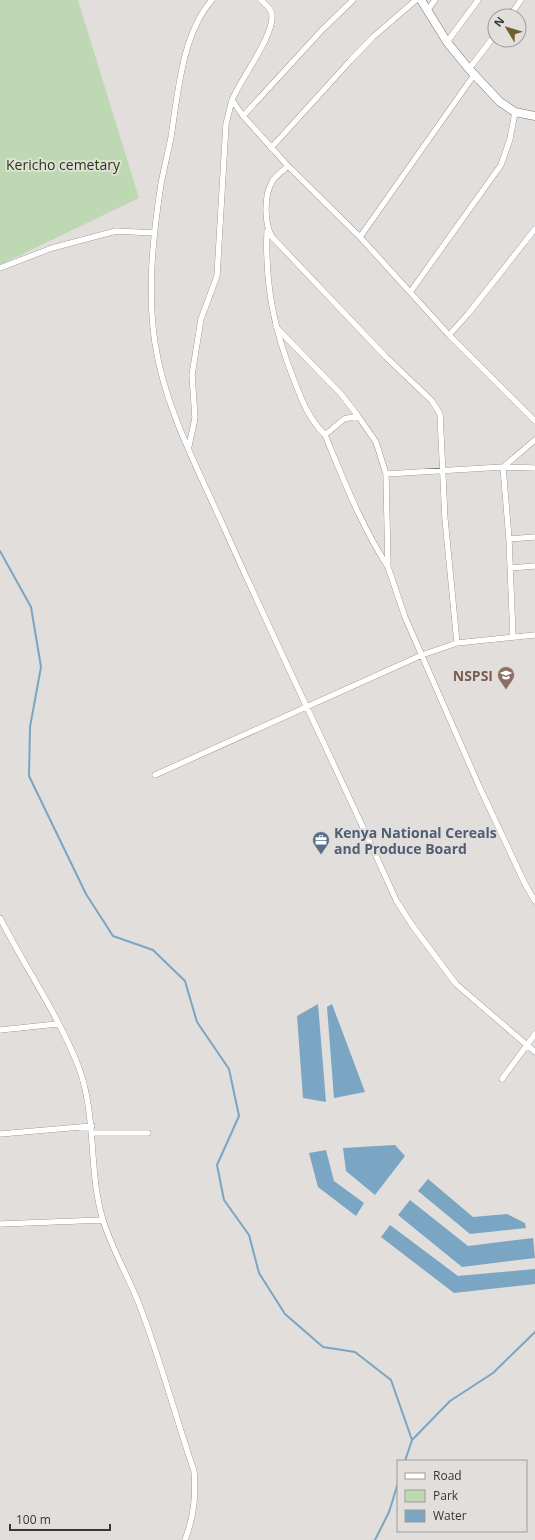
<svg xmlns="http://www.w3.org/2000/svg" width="535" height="1540" font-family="'Open Sans',sans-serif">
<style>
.green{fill:#bfd8b4}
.water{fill:#7aa5c3}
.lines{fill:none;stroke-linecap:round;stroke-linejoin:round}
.stream{stroke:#7aa5c3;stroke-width:2}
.street-casing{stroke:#767370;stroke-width:6}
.secondary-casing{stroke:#767370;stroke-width:9}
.street{stroke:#fff;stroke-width:5.5}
.secondary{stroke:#fff;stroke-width:8}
.labels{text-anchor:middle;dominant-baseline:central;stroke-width:4;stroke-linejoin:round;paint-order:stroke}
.park-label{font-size:14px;fill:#1a3d00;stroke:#e1dedb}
.education-label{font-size:14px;font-weight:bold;fill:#785e54;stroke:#e1dedb;text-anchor:end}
.service-label{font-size:14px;font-weight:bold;fill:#4e5e75;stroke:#e1dedb;text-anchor:start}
</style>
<rect width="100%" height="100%" fill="#e1dedb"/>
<path class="green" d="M 0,0 L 78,0 L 139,198 L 0,265 Z"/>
<path class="water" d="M 318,1004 L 326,1102 L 303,1098 L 297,1016 Z
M 332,1004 L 365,1092 L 334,1098 L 327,1007 Z
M 395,1145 L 405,1156 L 375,1195 L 346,1171 L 343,1148 Z
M 326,1150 L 334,1181 L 364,1203 L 356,1216 L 318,1187 L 309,1153 Z
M 428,1179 L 473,1217 L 507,1214 L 525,1223 L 526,1228 L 470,1234 L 418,1191 Z
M 410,1200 L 468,1246 L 533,1238 L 535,1258 L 462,1267 L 398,1215 Z
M 390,1225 L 458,1276 L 535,1269 L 535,1284 L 454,1293 L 381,1237 Z"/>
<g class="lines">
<path class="stream" d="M 0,551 L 31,607 L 41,667 L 30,727 L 29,776 L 86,894 L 113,936 L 153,950 L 185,981 L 197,1022 L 229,1069 L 239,1116 L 217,1165 L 224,1200 L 249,1235 L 259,1273 L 285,1314 L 323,1347 L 355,1352 L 391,1380 L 412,1440
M 405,1461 L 412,1440 L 450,1401 L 493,1373 L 535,1332
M 375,1540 L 389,1512 L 398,1483"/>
<defs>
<path id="street" d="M 212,0 C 182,34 178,93 171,137 C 168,153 164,168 161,184 C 153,236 147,290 155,343 C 165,409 199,471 226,532 C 281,655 341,777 396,900 L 412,925 L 456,984 L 535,1052
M 261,0 C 265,4 272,9 272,15 C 274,36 240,80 232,100 L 243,116 L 288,166
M 427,11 L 435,0
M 510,16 L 521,0
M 447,42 L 478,0
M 469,69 L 495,35
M 243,116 L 322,30 L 353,0
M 271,148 L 350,61 L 373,37 L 416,0
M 267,231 C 265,285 274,330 294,380 C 302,401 309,419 325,435
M 360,237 L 474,75
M 0,268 L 52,248 L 116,231 L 154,233
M 411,291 L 501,165 L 510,139 L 515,112
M 276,327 L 341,394 L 358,416
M 449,335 L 468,314 L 535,229
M 358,416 L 376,442 L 386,474 L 388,567 C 360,523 345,483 325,435 L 344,419 Z
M 189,446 L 195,418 L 192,375 L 201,319 L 217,276 L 226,124 L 232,100
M 386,474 L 503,467 L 535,440
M 509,539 L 535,537
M 388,567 L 405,617 L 479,786 L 525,884 L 535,901
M 510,568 L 535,566
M 513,637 L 509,539 L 503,467 L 535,468
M 457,643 L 445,519 L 440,414 L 432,401 L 386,357 L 272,237 C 264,223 264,196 272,182 C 276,175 283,171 288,166 L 360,237 L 449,335 L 535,421
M 155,775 L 422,655 L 457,643 L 535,635
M 0,918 C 25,967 60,1018 79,1068 C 97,1117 88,1171 103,1220 C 112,1249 128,1276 139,1304 C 160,1358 175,1415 194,1471 C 196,1496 194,1516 185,1540
M 0,1030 L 57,1024
M 502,1079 L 535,1034
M 92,1133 L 148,1133
M 0,1134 L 92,1126
M 0,1224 L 103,1220"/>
<path id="secondary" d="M 421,0 L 447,42 L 469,69 L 500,102 L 515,112 L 535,116"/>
</defs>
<use href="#street" class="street-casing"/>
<use href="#secondary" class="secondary-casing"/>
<use href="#street" class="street"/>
<use href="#secondary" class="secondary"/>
</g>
<defs>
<symbol id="university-pin" viewBox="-11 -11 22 30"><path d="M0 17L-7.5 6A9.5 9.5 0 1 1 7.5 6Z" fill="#8d6e63" stroke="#e1dedb"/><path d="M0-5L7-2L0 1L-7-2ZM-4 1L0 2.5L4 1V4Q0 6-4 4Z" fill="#fff"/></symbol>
<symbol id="office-pin" viewBox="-11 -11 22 30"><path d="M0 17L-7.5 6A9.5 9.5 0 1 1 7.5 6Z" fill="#5c6f8a" stroke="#e1dedb"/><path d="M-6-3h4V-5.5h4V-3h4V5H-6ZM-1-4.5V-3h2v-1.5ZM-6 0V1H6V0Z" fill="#fff"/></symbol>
</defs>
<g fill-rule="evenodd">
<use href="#university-pin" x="496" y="665" width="20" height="27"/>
<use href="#office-pin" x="311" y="830" width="20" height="27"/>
</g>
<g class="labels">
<g class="park-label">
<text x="63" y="164">Kericho cemetary</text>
</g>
<g class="education-label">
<text x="493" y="675">NSPSI</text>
</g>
<g class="service-label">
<text x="334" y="832">Kenya National Cereals<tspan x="334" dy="16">and Produce Board</tspan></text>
</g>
</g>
<rect x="397" y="1460" width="130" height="72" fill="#e1dedb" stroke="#9d9b99"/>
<rect x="405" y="1473" width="20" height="6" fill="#ffffff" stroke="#9d9b99"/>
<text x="433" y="1480" font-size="12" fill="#383736">Road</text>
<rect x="405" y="1490" width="20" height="12" fill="#bfd8b4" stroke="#9d9b99"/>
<text x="433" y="1500" font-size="12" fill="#383736">Park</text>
<rect x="405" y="1510" width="20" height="12" fill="#7aa5c3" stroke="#9d9b99"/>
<text x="433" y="1520" font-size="12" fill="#383736">Water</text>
<g transform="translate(507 28) rotate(308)"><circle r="19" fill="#e1dedb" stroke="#9d9b99"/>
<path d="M0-3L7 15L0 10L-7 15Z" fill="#705e2c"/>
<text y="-6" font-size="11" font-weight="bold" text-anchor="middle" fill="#383736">N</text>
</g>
<path d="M10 1524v6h100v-6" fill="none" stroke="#383736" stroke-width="2"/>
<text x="16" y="1524" font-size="12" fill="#383736" stroke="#e1dedb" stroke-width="3" paint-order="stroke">100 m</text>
</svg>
